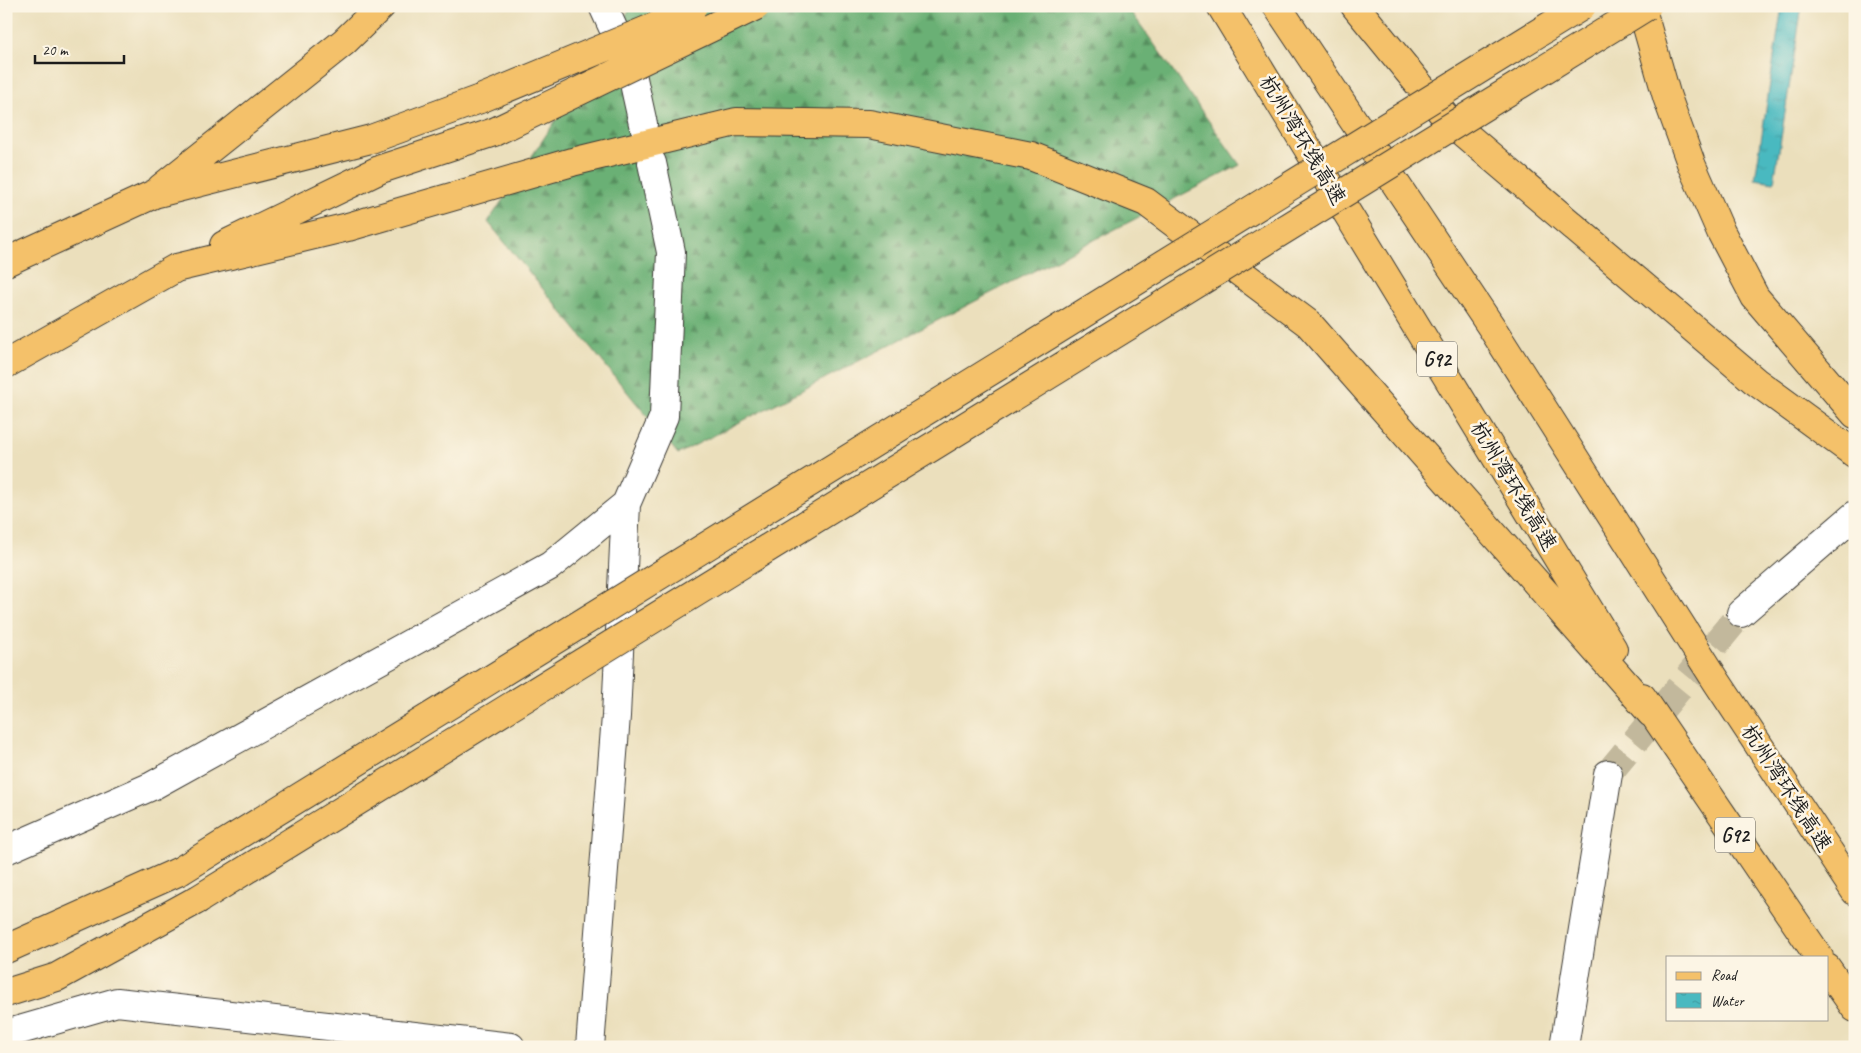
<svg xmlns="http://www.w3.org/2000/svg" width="1861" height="1053" font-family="Caveat,'LXGW WenKai TC',sans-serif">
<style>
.forest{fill:url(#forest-firs);stroke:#436648}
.water{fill:url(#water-ripples);stroke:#336a6e}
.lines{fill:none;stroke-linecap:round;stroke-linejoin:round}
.minor-tunnel{stroke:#c2b89c;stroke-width:28;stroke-dasharray:28 14;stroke-linecap:butt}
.minor-casing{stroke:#3b3934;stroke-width:30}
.major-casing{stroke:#3b3934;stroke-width:30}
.highway-casing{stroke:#3b3934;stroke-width:30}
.minor{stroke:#fff;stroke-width:28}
.major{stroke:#f4c16a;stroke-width:28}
.highway{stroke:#f4c16a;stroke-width:28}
.major-bridge-casing{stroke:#3b3934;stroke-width:30;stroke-linecap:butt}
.highway-bridge-casing{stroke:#3b3934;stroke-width:30;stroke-linecap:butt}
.major-bridge{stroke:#f4c16a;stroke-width:28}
.highway-bridge{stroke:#f4c16a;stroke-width:28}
.labels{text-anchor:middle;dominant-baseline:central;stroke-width:5;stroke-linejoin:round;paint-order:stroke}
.shield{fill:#fcf5e5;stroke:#5f5d58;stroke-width:1}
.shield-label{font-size:20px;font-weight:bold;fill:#1c1c1c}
.street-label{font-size:21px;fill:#1c1c1c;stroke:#fcf5e5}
</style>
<defs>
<pattern id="forest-firs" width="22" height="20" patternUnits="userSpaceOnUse" patternTransform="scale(1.25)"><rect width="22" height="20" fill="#6ab074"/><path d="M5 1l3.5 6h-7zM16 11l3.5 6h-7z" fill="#568e5e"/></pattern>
<pattern id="water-ripples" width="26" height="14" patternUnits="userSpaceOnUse" patternTransform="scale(1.25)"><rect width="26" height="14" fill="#4ab9c0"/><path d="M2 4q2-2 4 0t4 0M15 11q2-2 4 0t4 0" fill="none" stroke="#409ea4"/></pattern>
</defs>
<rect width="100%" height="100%" fill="#fcf5e5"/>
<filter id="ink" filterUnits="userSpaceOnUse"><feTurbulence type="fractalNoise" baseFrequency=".02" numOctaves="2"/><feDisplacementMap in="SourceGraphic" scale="10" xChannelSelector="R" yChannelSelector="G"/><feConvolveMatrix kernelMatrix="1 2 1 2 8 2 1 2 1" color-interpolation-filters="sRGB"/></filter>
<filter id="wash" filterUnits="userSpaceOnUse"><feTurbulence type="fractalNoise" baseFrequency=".0096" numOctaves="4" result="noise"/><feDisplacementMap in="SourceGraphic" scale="20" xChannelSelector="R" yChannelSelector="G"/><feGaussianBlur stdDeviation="1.12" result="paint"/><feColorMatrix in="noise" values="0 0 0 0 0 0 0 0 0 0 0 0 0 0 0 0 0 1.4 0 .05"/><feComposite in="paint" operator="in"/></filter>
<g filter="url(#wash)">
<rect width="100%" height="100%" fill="#ebdfbc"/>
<path class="forest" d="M 632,6 L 1127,6 L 1240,165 L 678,454 L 488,222 Z"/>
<path class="water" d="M 1782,6 L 1802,6 L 1774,182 L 1755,179 Z"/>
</g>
<g filter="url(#ink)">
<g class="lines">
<path class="minor-tunnel" d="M 1608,774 L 1741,613"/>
<defs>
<path id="minor" d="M 603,6 L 630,65 L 643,124
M 1741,613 L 1855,515
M 6,850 L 152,786 L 550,566 L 626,504 L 664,416 L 671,252 L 652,163
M 6,1034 L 117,1002 L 511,1047
M 590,1047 L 616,716 L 626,504
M 1564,1047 L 1608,774"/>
<path id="major" d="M 6,949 L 180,871
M 6,993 L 57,977 L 197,900"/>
<path id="highway" d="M 1221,6 L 1613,649
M 1277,6 L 1492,328 L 1717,682 L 1855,891
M 1355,6 L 1448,120 L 1755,381 L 1855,454
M 1641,6 L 1667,97 L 1692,166 L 1721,232 L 1755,297 L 1855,414
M 161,188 L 344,42 L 381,6
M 224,245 L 381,169 L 494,132
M 6,262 L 154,194 L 371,139 L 480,99
M 6,364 L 176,268 L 348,227 L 572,162 L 736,122 L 869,124 L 1031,156 L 1146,202 L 1309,324 L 1651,713
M 1642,697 L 1819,957
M 1827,968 L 1855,1008"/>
</defs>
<use href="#minor" class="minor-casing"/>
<use href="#major" class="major-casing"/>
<use href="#highway" class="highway-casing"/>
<use href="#minor" class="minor"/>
<use href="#major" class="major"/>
<use href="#highway" class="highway"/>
<defs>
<path id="major-bridge" d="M 180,871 L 1582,6
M 197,900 L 1647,6"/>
<path id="highway-bridge" d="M 480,99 L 652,28 L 693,6
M 494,132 L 756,6"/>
</defs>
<use href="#major-bridge" class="major-bridge-casing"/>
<use href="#highway-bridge" class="highway-bridge-casing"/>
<use href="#major-bridge" class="major-bridge"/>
<use href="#highway-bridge" class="highway-bridge"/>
</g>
</g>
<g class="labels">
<g class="shield">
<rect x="1417" y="341.5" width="40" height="35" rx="4"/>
<rect x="1715" y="817.5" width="40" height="35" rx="4"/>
</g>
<g class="shield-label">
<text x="1437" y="359">G92</text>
<text x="1735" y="835">G92</text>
</g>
<g class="street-label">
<text transform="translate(1303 140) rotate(59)">杭州湾环线高速</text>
<text transform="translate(1514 486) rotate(59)">杭州湾环线高速</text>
<text transform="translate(1787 788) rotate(57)">杭州湾环线高速</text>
</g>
</g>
<rect width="1861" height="1053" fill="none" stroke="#fcf5e5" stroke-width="25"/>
<rect x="1666" y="956" width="162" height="65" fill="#fcf5e5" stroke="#a29e95"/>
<rect x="1676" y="972" width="25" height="8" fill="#f4c16a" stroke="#a29e95"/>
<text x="1711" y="980" font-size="15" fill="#1c1c1c">Road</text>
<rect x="1676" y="993" width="25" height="15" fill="url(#water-ripples)" stroke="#a29e95"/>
<text x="1711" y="1006" font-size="15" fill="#1c1c1c">Water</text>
<path d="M35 55v8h89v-8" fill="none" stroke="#1c1c1c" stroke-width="2.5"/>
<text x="42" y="55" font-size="15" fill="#1c1c1c" stroke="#fcf5e5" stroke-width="4" paint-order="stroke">20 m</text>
</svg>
